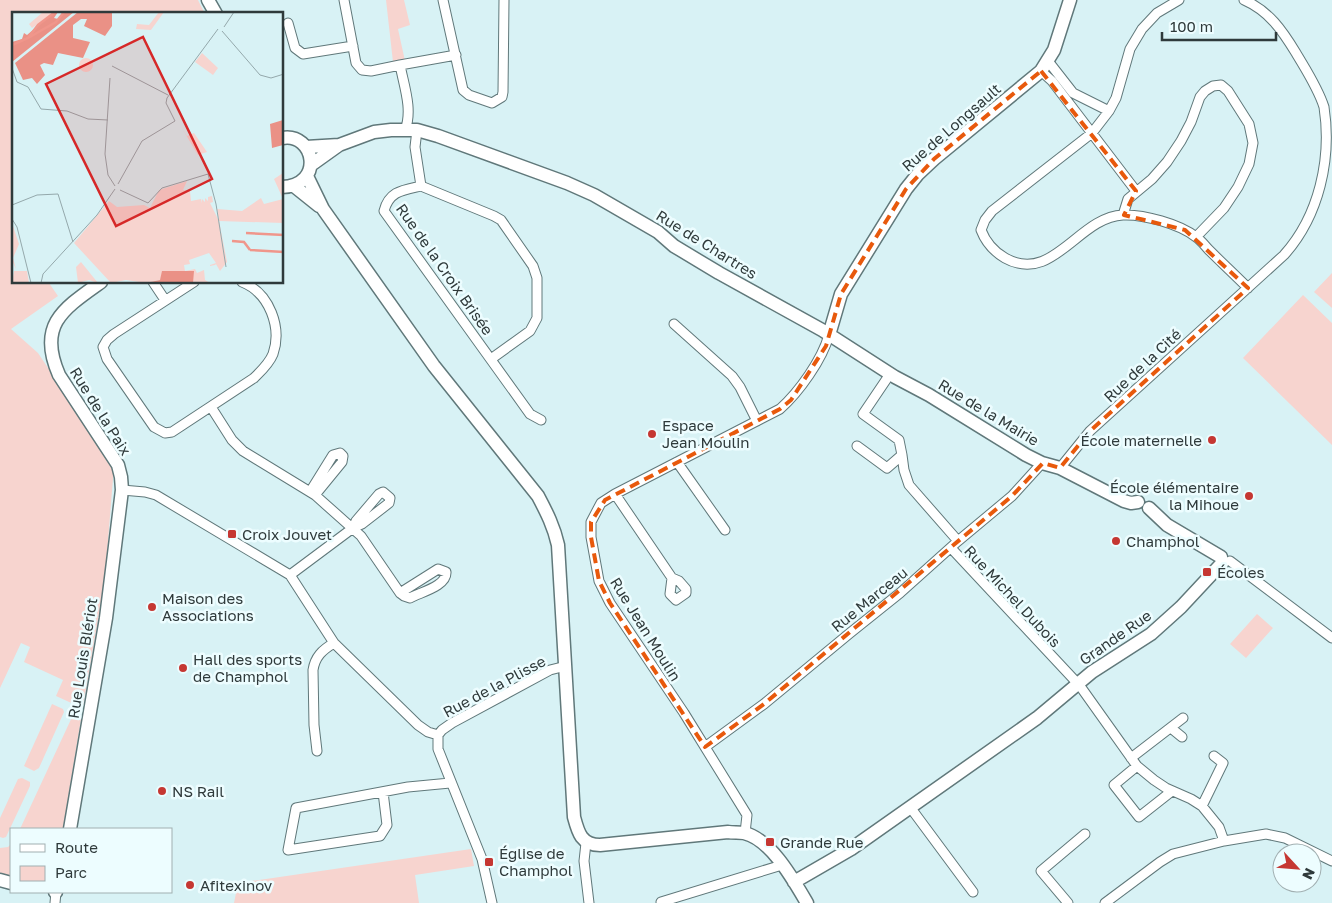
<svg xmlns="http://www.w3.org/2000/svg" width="1332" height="903" font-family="'Golos Text',sans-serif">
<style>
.green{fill:#f7d4cf}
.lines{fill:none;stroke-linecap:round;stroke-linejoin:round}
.street-casing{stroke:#60787a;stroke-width:11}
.secondary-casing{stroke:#60787a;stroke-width:15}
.street{stroke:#fff;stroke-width:9}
.secondary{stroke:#fff;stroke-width:12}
.marked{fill:none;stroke:#e8590c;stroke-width:4;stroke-dasharray:10 6;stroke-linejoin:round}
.poi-dot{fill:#c53732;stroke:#edfdff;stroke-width:2}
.labels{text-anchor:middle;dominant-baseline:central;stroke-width:5;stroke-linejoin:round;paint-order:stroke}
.street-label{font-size:15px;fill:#2f3a3b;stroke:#edfdff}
.poi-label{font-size:15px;fill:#2f3a3b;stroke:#edfdff;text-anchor:start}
.inset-river{fill:none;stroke:#f0968b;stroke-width:2.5}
.inset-road{fill:none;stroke:#94a8ab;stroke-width:1}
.view{fill:#d62828;fill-opacity:0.15;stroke:#d62828;stroke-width:2.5}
.inset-edge{fill:none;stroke:#2f3a3b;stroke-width:2.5}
</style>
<rect width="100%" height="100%" fill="#d8f2f5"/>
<path class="green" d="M 0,0 L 198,0 L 205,14 L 14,14 L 14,282 L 49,283 L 58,296 L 11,329 L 38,353 L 114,466 L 105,579 L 83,706 L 78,706 L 56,696 L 63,680 L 24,662 L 30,647 L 21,643 L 0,688 Z
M 386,0 L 404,0 L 410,25 L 398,29 L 405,61 L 393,62 Z
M 1332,273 L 1332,308 L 1314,292 Z
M 1303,295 L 1332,323 L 1332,445 L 1243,358 Z
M 1257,614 L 1273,628 L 1246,658 L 1230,644 Z
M 52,704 L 63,709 L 64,712 L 39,768 L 34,771 L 24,766 Z
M 73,715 L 81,719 L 63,829 L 20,829 Z
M 22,778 L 30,782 L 30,786 L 6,837 L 3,838 L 0,837 L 0,818 L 18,779 Z
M 11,844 L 11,876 L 0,874 L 0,848 L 8,847 Z
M 471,849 L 474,866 L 415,875 L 419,903 L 234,903 L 238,883 Z"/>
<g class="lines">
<defs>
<path id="street" d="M 344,0 L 356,63 L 362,70 L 371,71 L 400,65
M 443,0 L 463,90 L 469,95 L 492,103 L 502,97 L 503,92 L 504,0
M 1179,0 L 1157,13 L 1142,29 L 1130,49 L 1116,98 L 1109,111 L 1092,133 L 992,211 L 985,220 L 981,230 C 986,243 993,251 1005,258 C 1053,285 1078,217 1123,215 C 1143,214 1180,224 1196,237 C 1201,240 1205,246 1209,250 C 1222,263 1235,275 1248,288
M 288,23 L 295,48 L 303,54 L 353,46
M 1048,61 L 1073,93 L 1109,111
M 1041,71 L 1052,81 L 1136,191
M 405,130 C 413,110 404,86 400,65 L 456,55
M 417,130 L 415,147 L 421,186 L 494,216 L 501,220 L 533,266 L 537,278 L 537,318 L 530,331 L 491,359
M 421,186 C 403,190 389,191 384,211 L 530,414 L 541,420
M 1123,215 L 1128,199 L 1152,179 L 1167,162 L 1181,141 L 1191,122 L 1200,97 L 1205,91 L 1213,86 L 1221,85 L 1228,91 L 1249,124 L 1253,143 L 1249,164 L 1238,187 L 1224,208 L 1196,237
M 153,282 L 165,300
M 194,282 L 114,334 L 107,340 L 103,347 L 107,359 L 154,427 L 165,433 L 172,432 L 254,378 C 261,371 269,364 273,354 C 282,328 270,293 242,282
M 674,324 L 732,376 L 740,387 L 757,421
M 211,407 L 232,440 L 243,451 L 315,495 L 361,536 L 400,593 L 404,596 L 410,598 C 421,592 447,586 446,572 L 438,569 L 400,593
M 857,446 L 887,468 L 902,455 L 899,440 L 863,414 L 890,374
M 902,455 L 904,470 L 909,485 L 958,541
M 677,462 L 725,530
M 1060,468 L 1090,431 L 1284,255 C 1319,216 1332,159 1324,107 C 1318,88 1306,70 1296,53 C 1282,30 1269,11 1244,0
M 122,490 L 145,492 L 156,495 L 290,575 L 334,643 L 418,725 L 428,732 L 438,735
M 310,492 L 333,455 L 340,453 L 343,456 L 342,462 L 315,495
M 615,494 L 672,578 L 670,594 L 676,600 L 686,593 L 686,589 L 679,581 L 672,578
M 951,548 L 1080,686 L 1137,766 L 1154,780 L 1166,788 L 1191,799 L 1202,806 L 1219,827 L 1224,841
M 1230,561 L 1332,638
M 290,575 L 353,528 L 362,524 L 389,503 L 390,498 L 383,492 L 379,494 L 356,521 L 353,528
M 1171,728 L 1182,737
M 438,735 L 438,749 L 482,859 L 492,903
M 438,735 L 442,730 L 452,723 L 550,670 L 566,666
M 705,747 L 764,704 L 850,633 L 900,593 L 958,541 L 1012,496 L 1042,463
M 317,751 L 314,725 L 313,670 C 315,657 322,650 334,643
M 1131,758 L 1183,718
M 1137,766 L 1114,785 L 1139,817 L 1172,791
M 383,792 L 387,825 L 380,836 L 288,850 L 296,808 L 408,787 L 450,783
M 1202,806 L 1223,763 L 1214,756
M 910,807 L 973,892
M 745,833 L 747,815 L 684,713 L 610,603 L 599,581 L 591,537 L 591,522 L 601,503 L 615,494 L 780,409 C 799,392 822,360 829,335
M 586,843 L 584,861 L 589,903
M 661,902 L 782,865
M 55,903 L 56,892
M 1068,903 L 1041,871 L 1085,834
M 1105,903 L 1160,862 L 1173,854 L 1224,841 L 1266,834 L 1285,838 L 1332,861"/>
<path id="secondary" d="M 208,0 L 216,14
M 282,138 C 315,132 325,186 282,187
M 306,147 L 339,145 L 374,132 L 391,130 L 417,130 L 438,136 L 567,183 L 594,195 L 658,232 L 674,246 L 719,273 L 822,330 L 895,377 L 929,395 L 1026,455 L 1042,463 L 1060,468 L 1124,501 L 1131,503 L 1138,502
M 311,165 L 339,145
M 307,176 L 323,209 L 434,366 L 538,496 C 547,513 554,527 558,545 L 574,817 C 578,832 581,845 600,845 L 728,832 C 733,833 739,832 744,833 C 771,839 794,881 807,903
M 294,186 L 319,206
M 829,335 L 841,294 L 906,189 L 918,174 L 934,159 L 1041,71 L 1054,50 L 1070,0
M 1149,508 L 1167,525 L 1221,557
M 70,829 L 106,618 L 122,490 L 121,477 L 118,465 L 59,375 C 37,325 63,309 101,282
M 0,880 L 11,883
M 794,882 L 851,849 L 1037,718 L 1092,672 L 1151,634 L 1181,607 L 1223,562
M 55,892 L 56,892"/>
</defs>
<use href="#street" class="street-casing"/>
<use href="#secondary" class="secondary-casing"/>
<use href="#street" class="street"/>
<use href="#secondary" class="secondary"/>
</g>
<path class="marked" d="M 1041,71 L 1136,191 L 1124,215 L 1185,230 L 1248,288 L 1090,431 L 1060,468 L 1043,463 L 1012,496 L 764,704 L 705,747 L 610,603 L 599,581 L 591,537 L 591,522 L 605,500 L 780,409 L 791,400 L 826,346 L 841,294 L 906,189 L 934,159 Z"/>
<g class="poi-dot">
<circle cx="652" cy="434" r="5"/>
<circle cx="1212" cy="440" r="5"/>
<circle cx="1249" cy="496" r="5"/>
<rect x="227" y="529" width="10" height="10" rx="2.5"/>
<circle cx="1116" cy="541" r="5"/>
<rect x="1202" y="567" width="10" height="10" rx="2.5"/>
<circle cx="152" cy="607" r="5"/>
<circle cx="183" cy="668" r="5"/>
<circle cx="162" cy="791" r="5"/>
<rect x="765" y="837" width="10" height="10" rx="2.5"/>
<rect x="484" y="857" width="10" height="10" rx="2.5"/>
<circle cx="190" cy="885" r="5"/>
</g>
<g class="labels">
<g class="street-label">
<text transform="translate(951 127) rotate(-41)">Rue de Longsault</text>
<text transform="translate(707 244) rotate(32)">Rue de Chartres</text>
<text transform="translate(445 269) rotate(55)">Rue de la Croix Brisée</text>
<text transform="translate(1142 365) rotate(-43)">Rue de la Cité</text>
<text transform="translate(101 411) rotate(58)">Rue de la Paix</text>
<text transform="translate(989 412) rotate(31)">Rue de la Mairie</text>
<text transform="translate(1013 596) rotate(47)">Rue Michel Dubois</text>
<text transform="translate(869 599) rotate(-39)">Rue Marceau</text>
<text transform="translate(646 629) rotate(58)">Rue Jean Moulin</text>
<text transform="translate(1115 637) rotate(-35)">Grande Rue</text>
<text transform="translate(82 658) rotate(-81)">Rue Louis Blériot</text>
<text transform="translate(494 686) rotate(-28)">Rue de la Plisse</text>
</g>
<g class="poi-label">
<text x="662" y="425">Espace<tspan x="662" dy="17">Jean Moulin</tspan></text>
<text x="1202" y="440" text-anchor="end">École maternelle</text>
<text x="1239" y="487" text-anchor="end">École élémentaire<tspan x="1239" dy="17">la Mihoue</tspan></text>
<text x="242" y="534">Croix Jouvet</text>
<text x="1126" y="541">Champhol</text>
<text x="1217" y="572">Écoles</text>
<text x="162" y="598">Maison des<tspan x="162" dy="17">Associations</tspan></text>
<text x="193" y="659">Hall des sports<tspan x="193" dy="17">de Champhol</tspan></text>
<text x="172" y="791">NS Rail</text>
<text x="780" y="842">Grande Rue</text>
<text x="499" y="853">Église de<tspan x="499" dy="17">Champhol</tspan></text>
<text x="200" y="885">Afitexinov</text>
</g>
</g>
<g transform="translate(12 12)">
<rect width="271" height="271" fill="#d8f2f5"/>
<path d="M 31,0 L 42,0 L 20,16 L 17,12 ZM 147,0 L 152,0 L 139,18 L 124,17 L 125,12 L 137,13 ZM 190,41 L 206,56 L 201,63 L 183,50 ZM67 53a7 7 0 1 1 14 0a7 7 0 1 1-14 0ZM 171,118 L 175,124 L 182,121 L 195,140 L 186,143 ZM 271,161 L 271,211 L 207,209 L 215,250 L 208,259 L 204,252 L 203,253 L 198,254 L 198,253 L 204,251 L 197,241 L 177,248 L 178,252 L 172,253 L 173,259 L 153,259 L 148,268 L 134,271 L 114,268 L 99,271 L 62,231 L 97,189 L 105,195 L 132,193 L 138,196 L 147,178 L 175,169 L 171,178 L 178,179 L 179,189 L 189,187 L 190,191 L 190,187 L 193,190 L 193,186 L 196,189 L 196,185 L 200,184 L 201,190 L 198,191 L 207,209 L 205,197 L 230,199 L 249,186 L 252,192 L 271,187 L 262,167 ZM 0,211 L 7,232 L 1,246 L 4,257 L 0,249 ZM 69,250 L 86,271 L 77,268 L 66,271 L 64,255 ZM 183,257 L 185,261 L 192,258 L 193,268 L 198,271 L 175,271 L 173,259 ZM 2,259 L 15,259 L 17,271 L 0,271 Z" fill="#f7d4cf"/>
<path d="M 42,0 L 46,0 L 42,6 L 46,7 L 51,0 L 62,0 L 0,50 L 0,30 L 10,27 L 12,21 L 15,23 ZM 66,0 L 100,0 L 100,14 L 93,24 L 72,14 L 75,7 L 69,7 L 61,13 L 61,26 L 78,30 L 71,46 L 46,41 L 41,53 L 32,51 L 28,53 L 33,63 L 25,72 L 20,66 L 11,68 L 3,51 ZM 271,108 L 271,133 L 260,136 L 258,112 ZM 150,259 L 182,259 L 181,271 L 134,271 L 148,268 Z" fill="#ea9186"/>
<path class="inset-river" d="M 16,26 L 44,10 L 52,0M 0,33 L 16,26 L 26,13 L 43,0M 234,221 L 272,223M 220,229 L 232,230 L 238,238M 238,238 L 272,240"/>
<path class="inset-road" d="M 212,15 L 222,0M 210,19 L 248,63 L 259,66 L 272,62M 100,54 L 156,83M 0,56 L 5,70 L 16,75 L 29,97 L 55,99 L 76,107 L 96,108M 98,66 L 93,142 L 96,163 L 103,174M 106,172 L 130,129 L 163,109 L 154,91 L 155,86 L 206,17M 108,178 L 136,191 L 150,176 L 196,162 L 204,192 L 214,255M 0,193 L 25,183 L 46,182 L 61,230M 0,207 L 5,215 L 19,271M 29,271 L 31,262 L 85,203 L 103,177"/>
<path class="view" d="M 131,25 L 200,167 L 104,214 L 34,72 Z"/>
<rect width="271" height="271" class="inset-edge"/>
</g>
<rect x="10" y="828" width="162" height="65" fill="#edfdff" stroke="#a1afb1"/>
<rect x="20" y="844" width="25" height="8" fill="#ffffff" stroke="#a1afb1"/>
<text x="55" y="853" font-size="15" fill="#2f3a3b">Route</text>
<rect x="20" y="866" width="25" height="15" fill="#f7d4cf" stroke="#a1afb1"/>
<text x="55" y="878" font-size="15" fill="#2f3a3b">Parc</text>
<g transform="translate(1297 868) rotate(116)"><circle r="24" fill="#edfdff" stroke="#a1afb1"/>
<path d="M0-4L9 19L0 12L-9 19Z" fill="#c53732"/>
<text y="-8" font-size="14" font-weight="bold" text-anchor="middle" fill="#2f3a3b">N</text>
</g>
<path d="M1162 32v8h114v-8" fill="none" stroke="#2f3a3b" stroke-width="2.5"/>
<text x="1170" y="32" font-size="15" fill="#2f3a3b" stroke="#edfdff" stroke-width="4" paint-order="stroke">100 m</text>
</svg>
